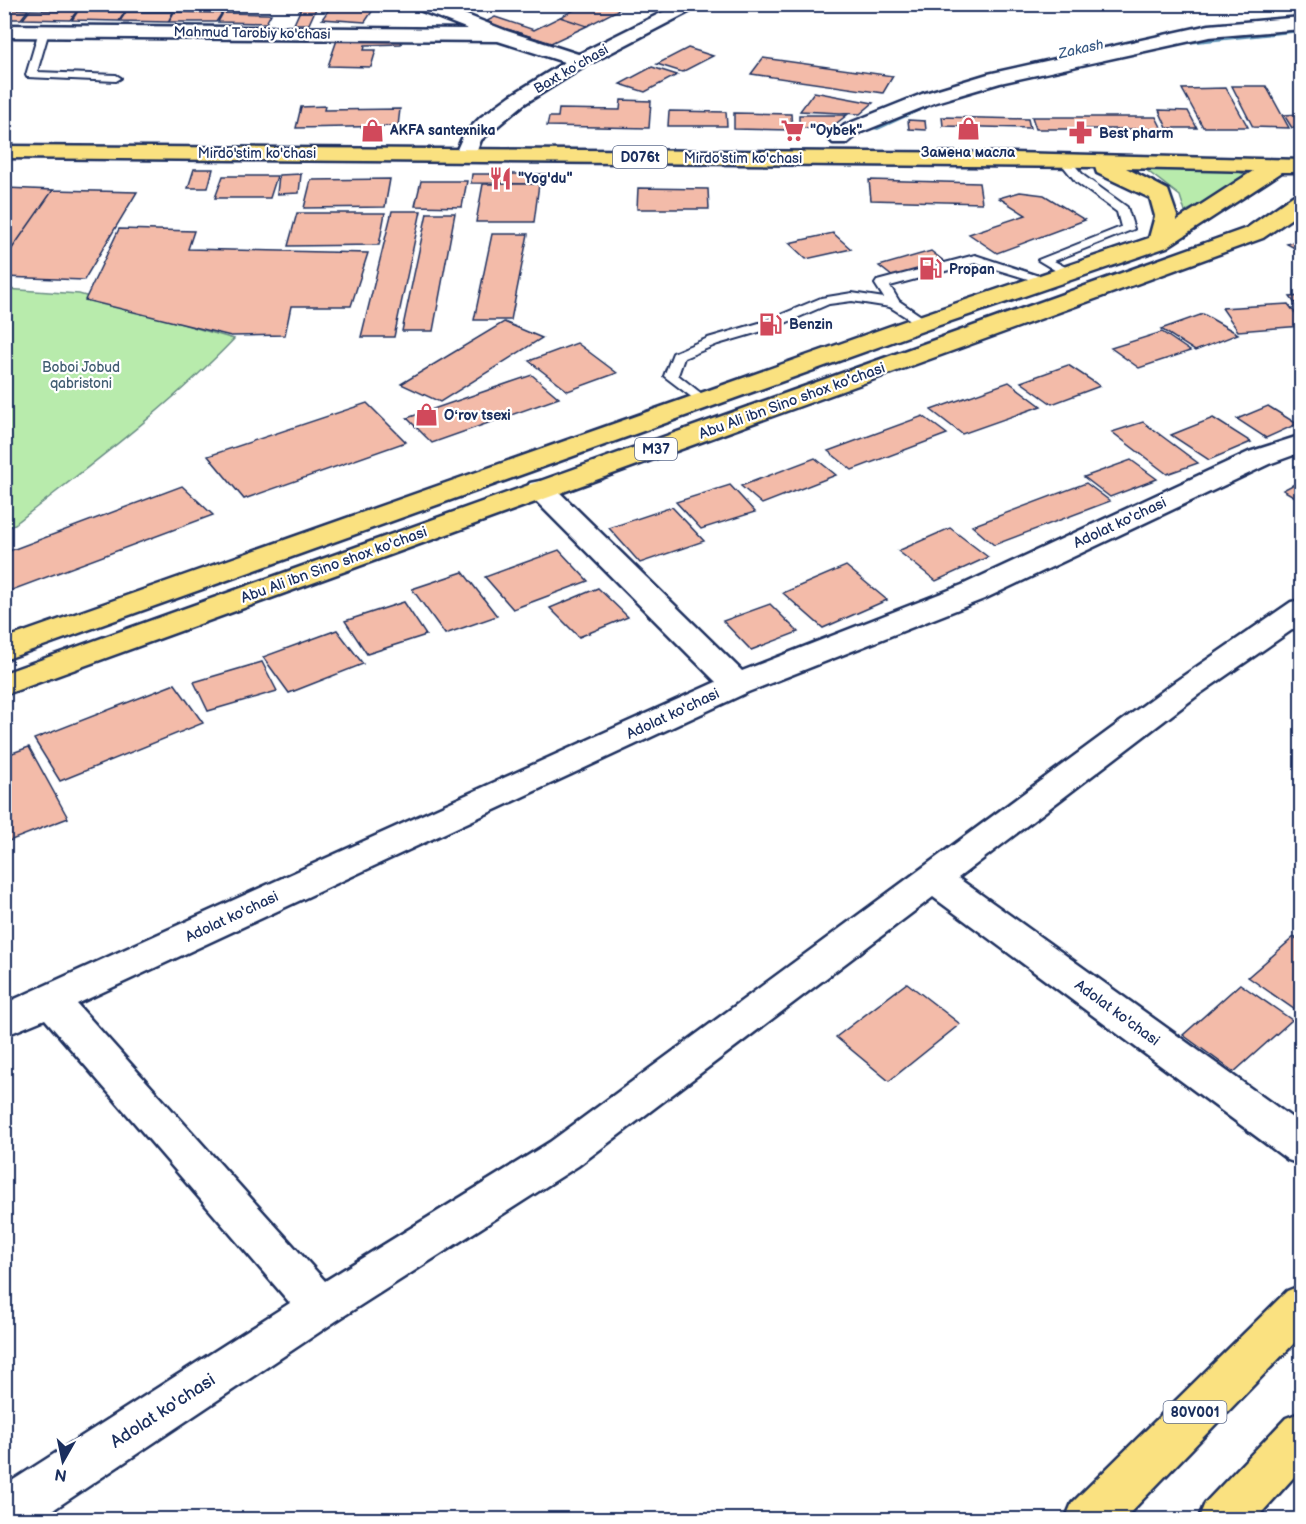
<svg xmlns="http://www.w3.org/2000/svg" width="1306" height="1524" font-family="'Balsamiq Sans',sans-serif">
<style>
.green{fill:#b8ebac;stroke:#6a8d85;stroke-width:1.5}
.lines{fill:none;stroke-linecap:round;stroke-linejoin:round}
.stream{fill:#6296b8;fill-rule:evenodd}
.building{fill:#f3bba9;stroke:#1b2f5e;stroke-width:1.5}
.lane-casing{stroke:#1b2f5e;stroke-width:4}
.street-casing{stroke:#1b2f5e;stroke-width:5}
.secondary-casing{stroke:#1b2f5e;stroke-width:5}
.primary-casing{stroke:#1b2f5e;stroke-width:5}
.highway-casing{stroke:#1b2f5e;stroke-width:5}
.lane{fill:#fff;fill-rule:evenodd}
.street{fill:#fff;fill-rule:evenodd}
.secondary{fill:#fff;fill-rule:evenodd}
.primary{fill:#fae180;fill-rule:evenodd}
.highway{fill:#fae180;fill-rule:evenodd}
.labels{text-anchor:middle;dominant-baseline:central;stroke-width:4.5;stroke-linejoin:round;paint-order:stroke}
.far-street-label{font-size:14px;fill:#1b2f5e;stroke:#fff}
.far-water-label{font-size:14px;font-style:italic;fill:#395a84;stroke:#fff}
.far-poi-label{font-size:14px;font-weight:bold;fill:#1b2f5e;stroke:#fff;text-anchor:start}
.shield{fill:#fff;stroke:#5f6d8e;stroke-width:1.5}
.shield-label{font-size:14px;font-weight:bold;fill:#1b2f5e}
.far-park-label{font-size:14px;fill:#425e72;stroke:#fff}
.street-label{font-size:15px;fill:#1b2f5e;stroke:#fff}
.near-street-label{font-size:18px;fill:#1b2f5e;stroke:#fff}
</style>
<rect width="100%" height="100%" fill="#fff"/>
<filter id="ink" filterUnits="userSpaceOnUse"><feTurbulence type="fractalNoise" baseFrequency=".0167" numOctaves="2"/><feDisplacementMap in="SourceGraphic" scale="12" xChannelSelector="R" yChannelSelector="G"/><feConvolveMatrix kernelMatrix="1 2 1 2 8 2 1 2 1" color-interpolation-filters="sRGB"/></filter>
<g filter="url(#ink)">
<path class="green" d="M 1145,169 L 1237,171 L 1249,176 L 1248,179 L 1185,212 L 1180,196 Z
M 5,289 L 79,294 L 234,339 C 168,408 90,465 15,524 L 5,530 Z"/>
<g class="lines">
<path class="stream" d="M 1302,28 L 1302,32 L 1178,45 L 1175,43 L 1178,41 Z
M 935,100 L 937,101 L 937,103 L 878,130 L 873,129 Z"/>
</g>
<path class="building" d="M 303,4 L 318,4 L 309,24 L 294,24 Z
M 333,4 L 377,4 L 365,22 L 322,19 Z
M 586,4 L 605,4 L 620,9 L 587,26 L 560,17 Z
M 4,9 L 28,10 L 21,19 L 4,19 Z
M 30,10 L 77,11 L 70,20 L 23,19 Z
M 78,11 L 125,12 L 119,21 L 72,20 Z
M 126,12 L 173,12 L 168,22 L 120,21 Z
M 174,12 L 222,13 L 216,22 L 169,22 Z
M 223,13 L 271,14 L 266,23 L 218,22 Z
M 495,17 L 534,30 L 560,17 L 587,26 L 551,43 L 485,22 Z
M 338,37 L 403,38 L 401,44 L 365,45 L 364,50 L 376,50 L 371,67 L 328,66 Z
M 688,48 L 713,56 L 682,72 L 657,64 Z
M 763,58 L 893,76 L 883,93 L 751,74 Z
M 652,67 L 677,75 L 645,92 L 620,84 Z
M 1232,86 L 1266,86 L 1289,128 L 1253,127 Z
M 1226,88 L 1248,127 L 1203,127 L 1182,89 Z
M 814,92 L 873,103 L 860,114 L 800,111 Z
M 621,100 L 651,101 L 649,128 L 547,126 L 549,117 L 558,117 L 559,109 L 620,110 Z
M 325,106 L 324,110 L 400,109 L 398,126 L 296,128 L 301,107 Z
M 1159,110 L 1188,111 L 1197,128 L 1167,128 Z
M 669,111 L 726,112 L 727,126 L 668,126 Z
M 734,113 L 791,114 L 792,130 L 734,129 Z
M 1302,114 L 1302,127 L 1292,128 L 1284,115 Z
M 799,115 L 847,115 L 829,129 L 799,128 Z
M 942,117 L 1028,119 L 1030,128 L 943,126 Z
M 1032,117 L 1156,117 L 1162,129 L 1036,129 Z
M 908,120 L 925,121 L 926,130 L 909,129 Z
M 194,169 L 213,169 L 208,188 L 188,188 Z
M 301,174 L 299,193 L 277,194 L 279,175 Z
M 472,174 L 546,174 L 545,184 L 471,183 Z
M 223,176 L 277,176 L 270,198 L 215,198 Z
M 390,179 L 385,207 L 304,208 L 311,180 Z
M 869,180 L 979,183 L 982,203 L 871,200 Z
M 421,181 L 467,181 L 462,207 L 415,206 Z
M 483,184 L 539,184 L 534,222 L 476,222 Z
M 6,188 L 53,190 L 4,260 L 4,191 Z
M 638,188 L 708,189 L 709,209 L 637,209 Z
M 53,190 L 137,192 L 84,280 L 4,277 L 4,260 Z
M 1020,192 L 1044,195 L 1085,220 L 997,253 L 969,234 L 1026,215 L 999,198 Z
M 392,211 L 421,211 L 394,337 L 361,337 Z
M 297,213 L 385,213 L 379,245 L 288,246 Z
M 427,213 L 455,213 L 433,331 L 402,331 Z
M 119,229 L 194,231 L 188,249 L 368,253 L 351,306 L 291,306 L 285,335 L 231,336 L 85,300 Z
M 833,233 L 851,249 L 806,259 L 789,243 Z
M 492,234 L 528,234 L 511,320 L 474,320 Z
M 1302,239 L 1302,252 L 1287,244 Z
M 931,251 L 945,262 L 893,277 L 879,266 Z
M 1302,296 L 1302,313 L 1290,297 Z
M 1288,304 L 1302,322 L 1302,326 L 1238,331 L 1222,308 Z
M 1203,314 L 1238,334 L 1195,351 L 1161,329 Z
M 504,322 L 542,338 L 440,402 L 401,384 Z
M 1162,332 L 1190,351 L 1139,368 L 1111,348 Z
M 577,343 L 617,373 L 568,391 L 529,361 Z
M 1068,365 L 1100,386 L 1052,404 L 1021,382 Z
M 532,375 L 559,398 L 432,443 L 407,418 Z
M 1009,382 L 1041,406 L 962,434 L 931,410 Z
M 367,403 L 406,442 L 244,499 L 208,456 Z
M 1268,406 L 1297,424 L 1266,438 L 1237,419 Z
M 923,416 L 947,434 L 852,470 L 828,451 Z
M 1213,418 L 1251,442 L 1209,460 L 1171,435 Z
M 1143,422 L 1198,463 L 1167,474 L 1112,432 Z
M 815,458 L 836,475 L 762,504 L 741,486 Z
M 1131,460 L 1157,479 L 1110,497 L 1084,477 Z
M 1302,480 L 1302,501 L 1283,490 Z
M 1086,483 L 1110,501 L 994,545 L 972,526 Z
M 730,485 L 755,512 L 701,529 L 676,502 Z
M 182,486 L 213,515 L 4,593 L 4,553 Z
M 672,507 L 704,541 L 640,563 L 609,528 Z
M 950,528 L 988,557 L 936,581 L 898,551 Z
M 559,550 L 588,581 L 513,609 L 485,577 Z
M 846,566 L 887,600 L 823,628 L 783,593 Z
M 463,572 L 497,616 L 445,634 L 412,589 Z
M 598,588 L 628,617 L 579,637 L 550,608 Z
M 404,602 L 426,635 L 367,654 L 345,621 Z
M 770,604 L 798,632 L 751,650 L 723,621 Z
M 337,630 L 363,664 L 289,693 L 263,657 Z
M 262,662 L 277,691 L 208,711 L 194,682 Z
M 175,684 L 203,723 L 60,781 L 34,739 Z
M 29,747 L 68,818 L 4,843 L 4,756 Z
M 1294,937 L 1302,942 L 1301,1014 L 1248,977 Z
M 907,983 L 960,1024 L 889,1081 L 836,1037 Z
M 1240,984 L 1292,1020 L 1234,1072 L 1183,1035 Z"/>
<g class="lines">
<defs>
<path id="lane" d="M 44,28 L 49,31 L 37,72 L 116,75 L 121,78 L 116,81 L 27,77 L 26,75 L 39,31 Z
M 1062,160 L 1070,160 L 1084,176 L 1127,207 L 1134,229 L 1054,261 L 1073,271 L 1074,274 L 1068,278 L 1038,260 L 1121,227 L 1117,212 L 1076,182 L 1060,162 Z
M 975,255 L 1054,281 L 1048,285 L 975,263 L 890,286 L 899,301 L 927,320 L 929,323 L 922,327 L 890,307 L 852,301 L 829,304 L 776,327 L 718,344 L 684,358 L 678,375 L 707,398 L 707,404 L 702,405 L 664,376 L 673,353 L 708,338 L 766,321 L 821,298 L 852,293 L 884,298 L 875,284 L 877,281 Z"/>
<path id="street" d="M 412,4 L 439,4 L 507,31 L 587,57 L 590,61 L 580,67 L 498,41 L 4,37 L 4,25 L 468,29 L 414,8 Z
M 1302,17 L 1302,29 L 1209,37 L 1000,83 L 936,102 L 859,133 L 847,143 L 833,143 L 829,139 L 845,125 L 922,94 L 988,74 L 1209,25 Z
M 1302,435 L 1302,452 L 1269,464 L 984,599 L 748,692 L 77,1004 L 325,1281 L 550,1142 L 1176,681 L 1291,602 L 1302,600 L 1302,623 L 1198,695 L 958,878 L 1302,1125 L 1302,1165 L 1288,1160 L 933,897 L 578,1166 L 336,1321 L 38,1520 L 4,1520 L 4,1486 L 290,1303 L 45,1019 L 4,1036 L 4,1004 L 716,682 L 530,495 L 526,489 L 530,483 L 540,481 L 550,483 L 742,671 L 962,585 L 1249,452 Z"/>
<path id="secondary" d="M 679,4 L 704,4 L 587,65 L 524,104 L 481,140 L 473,161 L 457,161 L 454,156 L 464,134 L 481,117 L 510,96 L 573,57 Z"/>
<path id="primary" d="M 4,146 L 1012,153 L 1302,160 L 1302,172 L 1282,172 L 1167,247 L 931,328 L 4,660 L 4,639 L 913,318 L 1149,238 L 1155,216 L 1150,198 L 1097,173 L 1095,167 L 4,158 ZM 1126,168 L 1253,171 L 1176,221 L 1177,216 L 1168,190 Z
M 1302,193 L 1302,211 L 1263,238 L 4,695 L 4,673 L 1247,228 L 1294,195 Z"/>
<path id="highway" d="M 1302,1285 L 1302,1335 L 1123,1520 L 1065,1520 L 1072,1503 L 1287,1291 Z
M 1302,1412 L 1302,1468 L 1255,1520 L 1198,1520 L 1205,1503 L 1286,1418 Z"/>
</defs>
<use href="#lane" class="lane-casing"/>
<use href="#street" class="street-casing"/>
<use href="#secondary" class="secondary-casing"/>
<use href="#primary" class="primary-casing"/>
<use href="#highway" class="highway-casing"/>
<use href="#lane" class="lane"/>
<use href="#street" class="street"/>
<use href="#secondary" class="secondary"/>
<use href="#primary" class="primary"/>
<use href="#highway" class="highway"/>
</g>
</g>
<defs>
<symbol id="shop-bare" viewBox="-9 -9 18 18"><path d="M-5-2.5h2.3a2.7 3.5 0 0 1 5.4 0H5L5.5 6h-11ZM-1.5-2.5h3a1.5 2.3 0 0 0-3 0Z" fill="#d1495b" stroke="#fff" stroke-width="2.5" paint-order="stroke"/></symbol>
<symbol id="supermarket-bare" viewBox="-9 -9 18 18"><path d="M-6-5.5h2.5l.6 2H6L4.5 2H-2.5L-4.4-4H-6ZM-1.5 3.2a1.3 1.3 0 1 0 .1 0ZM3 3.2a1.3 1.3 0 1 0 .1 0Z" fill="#d1495b" stroke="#fff" stroke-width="2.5" paint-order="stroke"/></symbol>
<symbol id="pharmacy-bare" viewBox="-9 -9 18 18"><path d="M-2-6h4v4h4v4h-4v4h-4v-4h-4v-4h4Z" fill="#d1495b" stroke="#fff" stroke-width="2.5" paint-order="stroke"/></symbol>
<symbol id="restaurant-bare" viewBox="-9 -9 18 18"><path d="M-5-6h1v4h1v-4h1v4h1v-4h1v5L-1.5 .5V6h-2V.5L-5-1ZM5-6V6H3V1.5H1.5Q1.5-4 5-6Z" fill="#d1495b" stroke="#fff" stroke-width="2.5" paint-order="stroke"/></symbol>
<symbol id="fuel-bare" viewBox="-9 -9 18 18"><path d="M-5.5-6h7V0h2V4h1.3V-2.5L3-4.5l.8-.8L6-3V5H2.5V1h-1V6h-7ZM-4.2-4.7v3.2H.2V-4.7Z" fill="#d1495b" stroke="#fff" stroke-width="2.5" paint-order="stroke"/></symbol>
</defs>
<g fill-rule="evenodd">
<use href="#shop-bare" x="952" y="112" width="33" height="33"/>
<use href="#shop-bare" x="356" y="114" width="33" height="33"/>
<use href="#supermarket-bare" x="776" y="114" width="33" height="33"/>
<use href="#pharmacy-bare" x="1064" y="116" width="33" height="33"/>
<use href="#restaurant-bare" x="484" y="162" width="33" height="33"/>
<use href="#fuel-bare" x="914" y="252" width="33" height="33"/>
<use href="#fuel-bare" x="754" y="308" width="33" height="33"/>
<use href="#shop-bare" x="410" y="398" width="33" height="33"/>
</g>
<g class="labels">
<g class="far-street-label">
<text transform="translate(252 33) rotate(1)">Mahmud Tarobiy ko'chasi</text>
<text transform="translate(571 69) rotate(-30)">Baxt koʻchasi</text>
<text x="257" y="153">Mirdo'stim ko'chasi</text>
<text x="743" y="158">Mirdo'stim ko'chasi</text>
</g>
<g class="far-water-label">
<text transform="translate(1081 49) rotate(-13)">Zakash</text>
</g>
<g class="far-poi-label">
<text x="390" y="130">AKFA santexnika</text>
<text x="810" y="130">"Oybek"</text>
<text x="1099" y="133">Best pharm</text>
<text x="968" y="152" text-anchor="middle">Замена масла</text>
<text x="518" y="178">"Yog'du"</text>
<text x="949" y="269">Propan</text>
<text x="789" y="324">Benzin</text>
<text x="444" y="415">Oʻrov tsexi</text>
</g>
<g class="shield">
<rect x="613" y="146" width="54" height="22" rx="4.5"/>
<rect x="635" y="438" width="42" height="22" rx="4.5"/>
<rect x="1163.5" y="1401" width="63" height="22" rx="4.5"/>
</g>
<g class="shield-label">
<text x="640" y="157">D076t</text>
<text x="656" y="449">M37</text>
<text x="1195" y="1412">80V001</text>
</g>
<g class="far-park-label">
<text x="81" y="367">Boboi Jobud<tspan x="81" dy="16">qabristoni</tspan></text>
</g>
<g class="street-label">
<text transform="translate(792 401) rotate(-20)">Abu Ali ibn Sino shox ko'chasi</text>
<text transform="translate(1120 523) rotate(-25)">Adolat ko'chasi</text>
<text transform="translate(334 565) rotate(-20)">Abu Ali ibn Sino shox ko'chasi</text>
<text transform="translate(673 714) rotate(-25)">Adolat ko'chasi</text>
<text transform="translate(232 917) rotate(-25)">Adolat ko'chasi</text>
<text transform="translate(1117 1013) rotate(36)">Adolat ko'chasi</text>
</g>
<g class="near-street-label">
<text transform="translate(163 1411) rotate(-33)">Adolat ko'chasi</text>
</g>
</g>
<rect width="1306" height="1524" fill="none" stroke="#fff" stroke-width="24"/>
<rect x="12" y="12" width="1282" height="1500" fill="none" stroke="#1b2f5e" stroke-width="2" filter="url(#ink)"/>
<g transform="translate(63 1461) rotate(189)" stroke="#ffffff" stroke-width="4.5" paint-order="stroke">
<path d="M0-4.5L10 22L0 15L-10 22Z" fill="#1b2f5e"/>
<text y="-9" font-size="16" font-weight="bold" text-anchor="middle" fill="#1b2f5e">N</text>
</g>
</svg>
